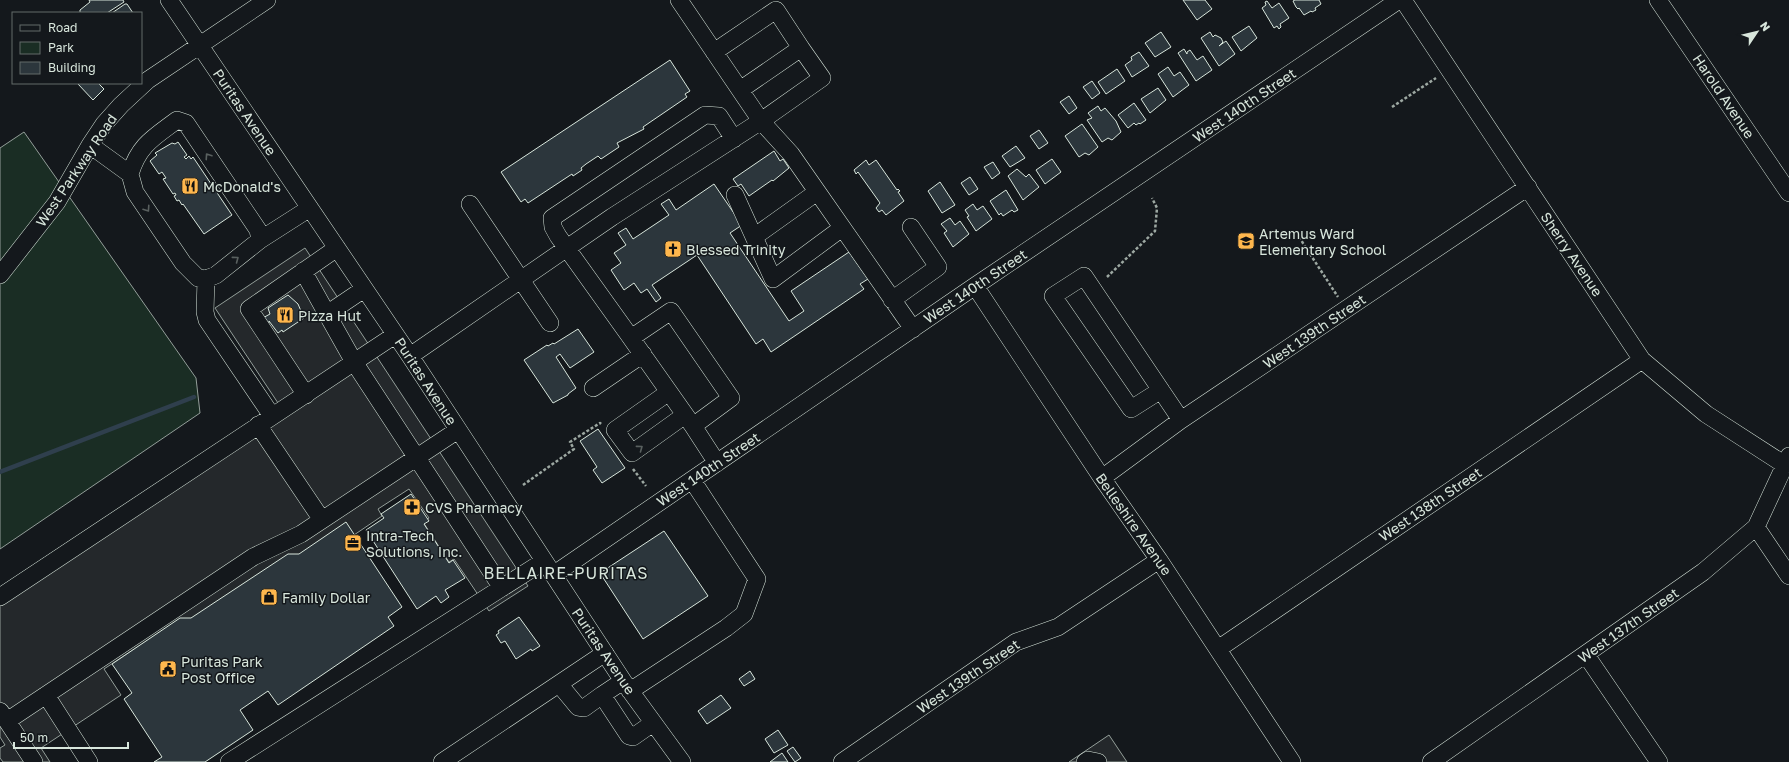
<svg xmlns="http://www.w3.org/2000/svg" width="1789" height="762" font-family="'Golos Text',sans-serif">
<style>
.green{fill:#1a2d24;stroke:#939e99}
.parking{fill:#24282b;stroke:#939e99}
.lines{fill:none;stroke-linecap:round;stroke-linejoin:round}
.stream{stroke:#2f3f4d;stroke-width:4.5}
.building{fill:#2c363c;stroke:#d8e6dc}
.minor-casing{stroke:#d8e6dc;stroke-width:18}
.path{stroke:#9da8a2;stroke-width:2.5;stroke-dasharray:3 2;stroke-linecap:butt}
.minor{stroke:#14181c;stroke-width:17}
.oneway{stroke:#59605f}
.labels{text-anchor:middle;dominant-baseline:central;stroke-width:3;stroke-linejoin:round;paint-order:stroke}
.street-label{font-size:14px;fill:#d8e6dc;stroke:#14181c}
.poi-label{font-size:14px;fill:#d8e6dc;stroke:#14181c;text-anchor:start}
.quarter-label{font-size:16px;letter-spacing:1px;fill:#d8e6dc;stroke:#14181c}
</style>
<rect width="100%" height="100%" fill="#14181c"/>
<path class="green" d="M 24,132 L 196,378 L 200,413 L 0,549 L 0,148 Z"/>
<path class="parking" d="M 305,248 L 528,586 L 489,611 L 454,559 L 449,562 L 423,522 L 429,518 L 409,489 L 378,509 L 382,516 L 354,535 L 186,628 L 180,619 L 104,669 L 121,695 L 41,748 L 50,762 L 3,762 L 0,758 L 0,748 L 5,745 L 0,737 L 0,587 L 278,403 L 215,308 Z
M 1109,735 L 1127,762 L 1069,762 Z"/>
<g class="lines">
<path class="stream" d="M 0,472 L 194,397"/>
</g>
<path class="building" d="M 89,0 L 123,0 L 124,2 L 107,13 L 80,13 L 80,10 L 90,2 Z
M 1183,0 L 1205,0 L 1212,9 L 1197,20 Z
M 1295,0 L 1319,0 L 1321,4 L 1315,8 L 1316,10 L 1312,12 L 1311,11 L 1304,15 L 1299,8 L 1298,9 L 1296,7 L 1293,1 Z
M 1267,1 L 1272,8 L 1279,3 L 1289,18 L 1280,24 L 1281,27 L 1279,29 L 1277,26 L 1274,28 L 1262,8 L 1266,5 L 1265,2 Z
M 125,4 L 127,4 L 133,13 L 112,13 Z
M 1249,26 L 1257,38 L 1241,51 L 1232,37 Z
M 1161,32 L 1171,47 L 1155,57 L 1145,43 Z
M 1210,32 L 1213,37 L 1215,35 L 1221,38 L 1223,42 L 1219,46 L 1226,41 L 1235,54 L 1219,66 L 1201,38 Z
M 1184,49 L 1187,54 L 1187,52 L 1190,50 L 1197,60 L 1203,56 L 1212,70 L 1196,81 L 1178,53 Z
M 1139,52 L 1149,66 L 1132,77 L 1125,65 L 1132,60 L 1131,57 Z
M 670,60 L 690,91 L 685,94 L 687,97 L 643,127 L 644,129 L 617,143 L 619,147 L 601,159 L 598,156 L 586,164 L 581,168 L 582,170 L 573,176 L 572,174 L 528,203 L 525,199 L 521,202 L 501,172 Z
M 1168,67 L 1174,76 L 1180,72 L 1189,85 L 1173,97 L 1158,74 Z
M 1117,69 L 1125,81 L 1106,94 L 1098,82 Z
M 1092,81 L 1100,93 L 1092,99 L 1083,87 Z
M 79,83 L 98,83 L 104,89 L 93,100 L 78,84 Z
M 1158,88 L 1166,100 L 1150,113 L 1141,99 Z
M 1069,96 L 1077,108 L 1069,114 L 1060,102 Z
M 1134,103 L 1146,120 L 1140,124 L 1139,123 L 1136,125 L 1134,123 L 1128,128 L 1118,115 Z
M 1098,106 L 1101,111 L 1105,108 L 1116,121 L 1121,132 L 1112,140 L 1108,138 L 1102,142 L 1087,120 L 1092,118 L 1088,113 Z
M 1082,124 L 1098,147 L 1089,155 L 1085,153 L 1079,157 L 1065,136 Z
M 1039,130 L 1048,143 L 1039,149 L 1030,136 Z
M 178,142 L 187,155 L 184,157 L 186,159 L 189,156 L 191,159 L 193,157 L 232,215 L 204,234 L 183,204 L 182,205 L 179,200 L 177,201 L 174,196 L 176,195 L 175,193 L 173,194 L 163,179 L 166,178 L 162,172 L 159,174 L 150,161 L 157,155 L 155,153 L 172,143 L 175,144 Z
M 1016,146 L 1025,158 L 1010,167 L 1002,156 Z
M 774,151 L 780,161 L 783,159 L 789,168 L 773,181 L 772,180 L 749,196 L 741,184 L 738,186 L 733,179 Z
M 1052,159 L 1061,172 L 1045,184 L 1036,170 Z
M 866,160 L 869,165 L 876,160 L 897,190 L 898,189 L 900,191 L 898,192 L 904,201 L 886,215 L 882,210 L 879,212 L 876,208 L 880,203 L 858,172 L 856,174 L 854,170 Z
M 993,162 L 1000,173 L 992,179 L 984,167 Z
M 1017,169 L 1026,177 L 1029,174 L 1039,187 L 1023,200 L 1008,176 Z
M 970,177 L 978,189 L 969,195 L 961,183 Z
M 940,182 L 955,205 L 942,213 L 928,191 Z
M 714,184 L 742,225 L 730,233 L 789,321 L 804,311 L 791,291 L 849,252 L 868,279 L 860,284 L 864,289 L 771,352 L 763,339 L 756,344 L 697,255 L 652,285 L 661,298 L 656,302 L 647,289 L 641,293 L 634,283 L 624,290 L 611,270 L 621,263 L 614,253 L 626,245 L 618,233 L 626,228 L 633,239 L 669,215 L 661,204 L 669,199 L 676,210 Z
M 1006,190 L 1018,210 L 1014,212 L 1012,210 L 1003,216 L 1001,213 L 999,215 L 990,201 Z
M 973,204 L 977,210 L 983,206 L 992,219 L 976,231 L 967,217 L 969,216 L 965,210 Z
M 950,218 L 955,225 L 960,221 L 969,234 L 953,247 L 944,233 L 947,231 L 941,224 Z
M 288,295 L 298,304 L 304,318 L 283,332 L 282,330 L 278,333 L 269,321 L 269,323 L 265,326 L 261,319 L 270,314 L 268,308 Z
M 578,329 L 594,352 L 570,368 L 560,354 L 556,357 L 576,388 L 568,394 L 568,395 L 553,403 L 524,360 L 547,345 L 548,346 L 553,343 L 554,344 Z
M 598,429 L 625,468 L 602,483 L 593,470 L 597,467 L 580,441 Z
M 411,494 L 429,521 L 424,524 L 449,563 L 453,560 L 465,578 L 445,590 L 449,597 L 441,603 L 436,596 L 417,609 L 366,530 L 384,518 L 381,514 Z
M 346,522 L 402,607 L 388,617 L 394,626 L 278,705 L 268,691 L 240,710 L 253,730 L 205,762 L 154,762 L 162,757 L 124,699 L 132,693 L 112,664 L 180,618 L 191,618 L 288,554 L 299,554 Z
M 664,531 L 708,596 L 643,639 L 600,573 Z
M 519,617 L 540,646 L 532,651 L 531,649 L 516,659 L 505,641 L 501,643 L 496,635 L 499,633 L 498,631 Z
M 750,671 L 755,679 L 744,686 L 739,679 Z
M 721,695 L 731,708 L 707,724 L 698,711 Z
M 778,730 L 788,745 L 774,753 L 765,739 Z
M 793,747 L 801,758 L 795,762 L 787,751 Z
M 782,753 L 788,762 L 770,762 Z"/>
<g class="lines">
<defs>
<path id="minor" d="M 169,0 L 410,356 L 623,681 L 682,762
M 1403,0 L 1642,360 L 1706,414 L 1785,465
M 1658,0 L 1789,193
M 801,48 L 822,78 L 761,121 L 791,154 L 913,329
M 714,52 L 776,10 L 801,48 L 740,90
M 90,145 L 130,174 L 135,192 L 183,263 L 198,278 L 206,279 L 216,275 L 260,240 L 258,230 L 186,123 L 177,120 C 153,138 139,145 130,174
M 735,195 L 773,279 L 842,228
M 470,204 L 550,323
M 754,237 L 817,192
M 260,240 L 310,208
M 303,271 L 327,314
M 0,275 L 57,202 L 90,145 L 104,124 L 121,105 L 148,80 L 267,0
M 206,279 L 205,312 L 207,320 L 272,416
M 975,286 L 1102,478 L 1159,560 L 1292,762
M 364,289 L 327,314 L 354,362 L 502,588
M 892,300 L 938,267 L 911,227
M 631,338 L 693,426 L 731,398 L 671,311 L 631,338 L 558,236 L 553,227 L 552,218 L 705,115 L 719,116 L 734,139
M 410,356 L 612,217 L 761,121 L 679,0
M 593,388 L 643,354
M 1161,390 L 1131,409 L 1053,296 L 1084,276 L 1181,420
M 669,392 L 615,430 L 632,453 L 685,415
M 306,395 L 249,309 L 337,248
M 258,425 L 322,520
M 693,426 L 717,463
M 1102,478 L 1181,420 L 1528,187
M 1756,527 L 1789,576
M 553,575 L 975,286 L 1399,0
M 0,597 L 395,335
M 1218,649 L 1642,360
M 1586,655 L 1659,762
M 623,681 L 602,695 L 629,736 L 633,737 L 653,723
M 559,684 L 578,707 L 584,708 L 602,695
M 630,691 L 726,628 L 744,614 L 757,579 L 692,480
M 46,695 L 89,762
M 0,711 L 7,721 L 253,557 L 301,534 L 458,430
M 7,721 L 34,762
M 229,762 L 544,561
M 442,762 L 605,653
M 842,762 L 1016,642 L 1058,627 L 1159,560
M 1085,762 L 1088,760 L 1098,762
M 1431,762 L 1703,572 L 1756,527 L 1789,456"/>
</defs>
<use href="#minor" class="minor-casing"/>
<path class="path" d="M 1392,107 L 1436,78
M 1299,237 L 1338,297
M 1107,277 L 1155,231 L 1157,208 L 1152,198
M 633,469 L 646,486
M 523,485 L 574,449 L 570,442 L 600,423 L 601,424"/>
<use href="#minor" class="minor"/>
</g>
<defs><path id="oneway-chevron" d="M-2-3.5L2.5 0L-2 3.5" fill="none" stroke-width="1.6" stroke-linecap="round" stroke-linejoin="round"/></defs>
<g class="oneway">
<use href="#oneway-chevron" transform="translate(208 156) rotate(-124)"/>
<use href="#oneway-chevron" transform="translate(147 209) rotate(56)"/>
<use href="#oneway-chevron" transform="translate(236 259) rotate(-37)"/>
<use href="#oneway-chevron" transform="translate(640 448) rotate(-36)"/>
</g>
<defs>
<symbol id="restaurant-square" viewBox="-11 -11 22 22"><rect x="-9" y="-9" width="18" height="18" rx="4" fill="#ffb74d" stroke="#14181c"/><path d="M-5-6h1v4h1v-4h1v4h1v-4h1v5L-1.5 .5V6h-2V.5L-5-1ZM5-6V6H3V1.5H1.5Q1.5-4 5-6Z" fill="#111"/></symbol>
<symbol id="school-square" viewBox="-11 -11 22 22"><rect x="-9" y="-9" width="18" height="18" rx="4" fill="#ffb74d" stroke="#14181c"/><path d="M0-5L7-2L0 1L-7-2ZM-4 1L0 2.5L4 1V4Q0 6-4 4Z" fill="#111"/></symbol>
<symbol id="church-square" viewBox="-11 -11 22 22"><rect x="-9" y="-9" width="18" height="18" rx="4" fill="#ffb74d" stroke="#14181c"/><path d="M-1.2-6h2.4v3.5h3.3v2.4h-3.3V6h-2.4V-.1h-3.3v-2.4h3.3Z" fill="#111"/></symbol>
<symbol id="pharmacy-square" viewBox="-11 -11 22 22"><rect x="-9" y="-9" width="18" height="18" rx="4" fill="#ffb74d" stroke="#14181c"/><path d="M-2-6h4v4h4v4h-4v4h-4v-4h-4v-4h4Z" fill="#111"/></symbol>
<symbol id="office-square" viewBox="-11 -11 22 22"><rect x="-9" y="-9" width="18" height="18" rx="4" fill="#ffb74d" stroke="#14181c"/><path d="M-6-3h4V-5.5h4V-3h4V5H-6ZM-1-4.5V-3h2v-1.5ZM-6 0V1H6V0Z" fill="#111"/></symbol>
<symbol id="shop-square" viewBox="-11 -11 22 22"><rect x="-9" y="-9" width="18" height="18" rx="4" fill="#ffb74d" stroke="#14181c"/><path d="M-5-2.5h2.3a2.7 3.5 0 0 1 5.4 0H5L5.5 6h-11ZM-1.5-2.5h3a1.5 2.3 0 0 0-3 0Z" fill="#111"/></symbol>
<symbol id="civic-square" viewBox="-11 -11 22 22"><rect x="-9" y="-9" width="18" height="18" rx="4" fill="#ffb74d" stroke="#14181c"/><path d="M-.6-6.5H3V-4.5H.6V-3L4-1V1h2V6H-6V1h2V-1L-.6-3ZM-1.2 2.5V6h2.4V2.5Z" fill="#111"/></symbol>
</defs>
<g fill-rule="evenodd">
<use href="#restaurant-square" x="180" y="176" width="20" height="20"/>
<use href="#school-square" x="1236" y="231" width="20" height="20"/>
<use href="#church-square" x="663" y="239" width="20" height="20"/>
<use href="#restaurant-square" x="275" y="305" width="20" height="20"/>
<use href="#pharmacy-square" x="402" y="497" width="20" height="20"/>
<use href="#office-square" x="343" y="533" width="20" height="20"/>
<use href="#shop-square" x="259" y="587" width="20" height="20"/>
<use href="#civic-square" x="158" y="659" width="20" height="20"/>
</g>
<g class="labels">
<g class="street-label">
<text transform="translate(1724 96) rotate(56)">Harold Avenue</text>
<text transform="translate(1244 105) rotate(-34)">West 140th Street</text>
<text transform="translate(245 112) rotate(56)">Puritas Avenue</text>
<text transform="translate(76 170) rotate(-56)">West Parkway Road</text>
<text transform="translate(1572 254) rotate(56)">Sherry Avenue</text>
<text transform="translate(975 286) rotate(-34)">West 140th Street</text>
<text transform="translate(1314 331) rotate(-34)">West 139th Street</text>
<text transform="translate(426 381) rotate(57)">Puritas Avenue</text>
<text transform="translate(708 469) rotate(-34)">West 140th Street</text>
<text transform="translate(1430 504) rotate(-34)">West 138th Street</text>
<text transform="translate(1134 524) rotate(55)">Belleshire Avenue</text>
<text transform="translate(1628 625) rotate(-35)">West 137th Street</text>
<text transform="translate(604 651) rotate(56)">Puritas Avenue</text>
<text transform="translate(968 676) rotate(-34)">West 139th Street</text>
</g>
<g class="poi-label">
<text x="203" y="186">McDonald's</text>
<text x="1259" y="233">Artemus Ward<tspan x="1259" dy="16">Elementary School</tspan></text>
<text x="686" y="249">Blessed Trinity</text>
<text x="298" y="315">Pizza Hut</text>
<text x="425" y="507">CVS Pharmacy</text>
<text x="366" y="535">Intra-Tech<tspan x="366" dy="16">Solutions, Inc.</tspan></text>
<text x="282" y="597">Family Dollar</text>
<text x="181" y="661">Puritas Park<tspan x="181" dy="16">Post Office</tspan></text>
</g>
<g class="quarter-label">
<text x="566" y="573">BELLAIRE-PURITAS</text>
</g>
</g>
<rect x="12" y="12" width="130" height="72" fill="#14181c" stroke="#626a69"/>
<rect x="20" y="25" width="20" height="6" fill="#14181c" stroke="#626a69"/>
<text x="48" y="32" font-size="12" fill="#d8e6dc">Road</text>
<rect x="20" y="42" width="20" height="12" fill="#1a2d24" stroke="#626a69"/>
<text x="48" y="52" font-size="12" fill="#d8e6dc">Park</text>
<rect x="20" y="62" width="20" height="12" fill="#2c363c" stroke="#626a69"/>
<text x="48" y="72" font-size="12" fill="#d8e6dc">Building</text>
<g transform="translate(1757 32) rotate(55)" stroke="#14181c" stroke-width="3" paint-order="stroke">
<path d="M0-3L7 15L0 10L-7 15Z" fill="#d8e6dc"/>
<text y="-6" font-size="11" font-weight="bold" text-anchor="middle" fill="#d8e6dc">N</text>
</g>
<path d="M14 742v6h114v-6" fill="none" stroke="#d8e6dc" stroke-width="2"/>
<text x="20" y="742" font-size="12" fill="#d8e6dc" stroke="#14181c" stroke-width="3" paint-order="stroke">50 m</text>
</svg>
